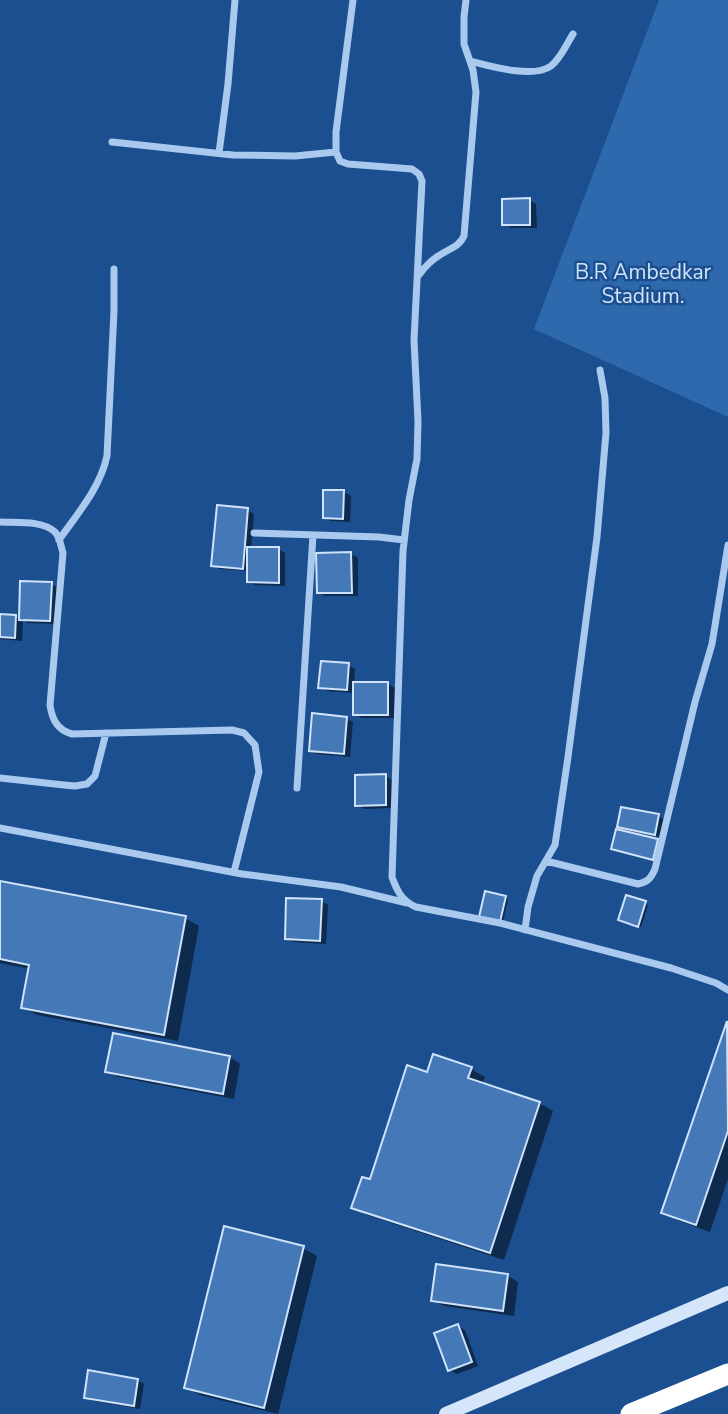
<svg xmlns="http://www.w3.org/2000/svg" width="728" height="1414" font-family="'Nunito Sans',sans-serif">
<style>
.green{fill:#2e69ad}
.shadow{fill:#0007}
.building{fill:#4478b7;stroke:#cfe3fa;stroke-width:2}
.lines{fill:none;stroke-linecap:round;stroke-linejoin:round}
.street{stroke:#a9c9ee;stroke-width:7}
.secondary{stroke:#d6e6fa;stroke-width:14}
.highway{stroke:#fff;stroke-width:21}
.labels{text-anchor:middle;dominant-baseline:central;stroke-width:5;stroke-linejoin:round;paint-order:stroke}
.park-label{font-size:21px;fill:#cfe3fa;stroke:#1b4f8f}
</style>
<rect width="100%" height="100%" fill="#1b4f8f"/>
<path class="green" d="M 659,0 L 728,0 L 728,417 L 534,329 Z"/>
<path class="shadow" d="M 529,200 L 536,204 L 537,228 L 511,228 L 504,224 Z
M 344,492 L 351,496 L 350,522 L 331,521 L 324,517 Z
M 247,510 L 254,514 L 251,549 L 278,549 L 285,553 L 285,586 L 255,585 L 248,581 L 249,571 L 220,569 L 213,565 Z
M 351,554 L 358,558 L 358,596 L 325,596 L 318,592 Z
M 51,584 L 58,588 L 57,624 L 27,623 L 23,620 L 22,641 L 0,639 L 0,616 L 16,617 L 20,620 Z
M 348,665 L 355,669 L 354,684 L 388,684 L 395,688 L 395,718 L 362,718 L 355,714 L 355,693 L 327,691 L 320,687 Z
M 346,718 L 353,722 L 350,757 L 317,754 L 310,750 Z
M 385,776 L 392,780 L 392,808 L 364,809 L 357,805 Z
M 658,816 L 665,820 L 662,837 L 626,830 L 619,826 Z
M 657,841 L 664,845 L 660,862 L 619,852 L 613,848 Z
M 0,883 L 185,918 L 199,926 L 178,1041 L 37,1015 L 23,1007 L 30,969 L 0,963 Z
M 505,897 L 508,899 L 503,922 L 484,918 Z
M 627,897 L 648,905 L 641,927 L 623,921 Z
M 321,901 L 328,905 L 326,944 L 293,942 L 286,938 Z
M 728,1024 L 728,1179 L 710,1232 L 677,1220 L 663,1212 Z
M 230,1057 L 240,1064 L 234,1099 L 118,1077 L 107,1071 Z
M 471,1069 L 485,1077 L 482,1085 L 539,1103 L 553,1111 L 504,1260 L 367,1215 L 354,1207 L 371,1182 Z
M 303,1248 L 317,1256 L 278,1414 L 200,1395 L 186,1387 Z
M 438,1266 L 508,1276 L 518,1282 L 514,1316 L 444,1306 L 433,1300 Z
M 458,1326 L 465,1330 L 478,1366 L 457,1374 L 450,1370 Z
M 138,1380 L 144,1384 L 140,1409 L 93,1401 L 86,1397 Z"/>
<path class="building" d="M 530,198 L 530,225 L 502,225 L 502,199 Z
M 323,490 L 344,490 L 343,519 L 323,518 Z
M 217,505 L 248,508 L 243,569 L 211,566 Z
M 247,547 L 279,547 L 279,583 L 247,582 Z
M 351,552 L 352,593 L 317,593 L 316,553 Z
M 20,581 L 52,582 L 50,621 L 19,620 Z
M 0,614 L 16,615 L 15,638 L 0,637 Z
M 321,661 L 349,663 L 347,690 L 318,688 Z
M 353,682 L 388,682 L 388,715 L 353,715 Z
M 312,713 L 347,717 L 344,754 L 309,751 Z
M 386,774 L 386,805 L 355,806 L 355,775 Z
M 621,807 L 659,814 L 655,835 L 617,827 Z
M 616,829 L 658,839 L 653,860 L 611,849 Z
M 0,881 L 186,916 L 164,1035 L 21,1008 L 29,965 L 0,959 Z
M 485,891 L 506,896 L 500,922 L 479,917 Z
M 626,895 L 646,901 L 638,927 L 618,920 Z
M 286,898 L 322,899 L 320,941 L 285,939 Z
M 727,1021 L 728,1131 L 696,1225 L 661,1213 Z
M 113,1033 L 230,1056 L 223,1094 L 105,1072 Z
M 433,1054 L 472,1067 L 468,1078 L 540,1102 L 490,1253 L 351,1208 L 362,1177 L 370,1179 L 407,1065 L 427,1072 Z
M 224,1226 L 304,1246 L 264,1408 L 184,1388 Z
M 436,1264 L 508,1274 L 503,1311 L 431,1301 Z
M 458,1324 L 472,1362 L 448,1371 L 434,1333 Z
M 88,1370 L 138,1379 L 134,1406 L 84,1398 Z"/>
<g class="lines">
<path class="street" d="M 353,0 L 336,132 L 336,152 L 340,161 L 348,164 L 412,169 L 419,174 L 422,181 L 414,340 L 418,421 L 417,459 L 409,500 L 403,551 L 392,877 C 397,891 402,901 416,907 L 500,923 L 671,968 L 716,983 L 728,990
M 470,61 C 490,66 533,79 551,66 C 561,58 566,45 573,34
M 112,142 L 233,155 L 295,156 L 336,152
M 219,153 L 228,84 L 235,0
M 418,276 C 424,268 431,260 440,255 C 450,248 459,247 464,236 L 476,92 L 473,70 L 464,44 L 464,17 L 466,0
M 0,522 C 16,523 42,520 55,532 C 60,537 61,547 63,553 L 50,705 C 52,719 57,730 72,734 L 232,730 L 244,733 L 255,745 L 259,772 L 234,872
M 254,533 L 379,537 L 404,540
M 59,540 C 78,513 100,488 107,456 L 114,311 L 114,269
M 0,778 L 64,785 L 75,786 L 87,784 L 95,776 L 106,733
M 297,788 L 313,535
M 0,828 L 242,874 L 341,887 L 407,903
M 546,861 L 638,884 C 648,882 651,878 655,869 L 695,702 L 712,644 L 728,545
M 525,930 L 528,907 L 537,876 L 555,845 L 568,757 L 597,537 L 606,433 L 605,398 L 600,370"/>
<path class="secondary" d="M 446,1414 L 728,1293"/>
<path class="highway" d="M 631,1414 L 728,1374"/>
</g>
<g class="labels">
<g class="park-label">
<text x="643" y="272">B.R Ambedkar<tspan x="643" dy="24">Stadium.</tspan></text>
</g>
</g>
</svg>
